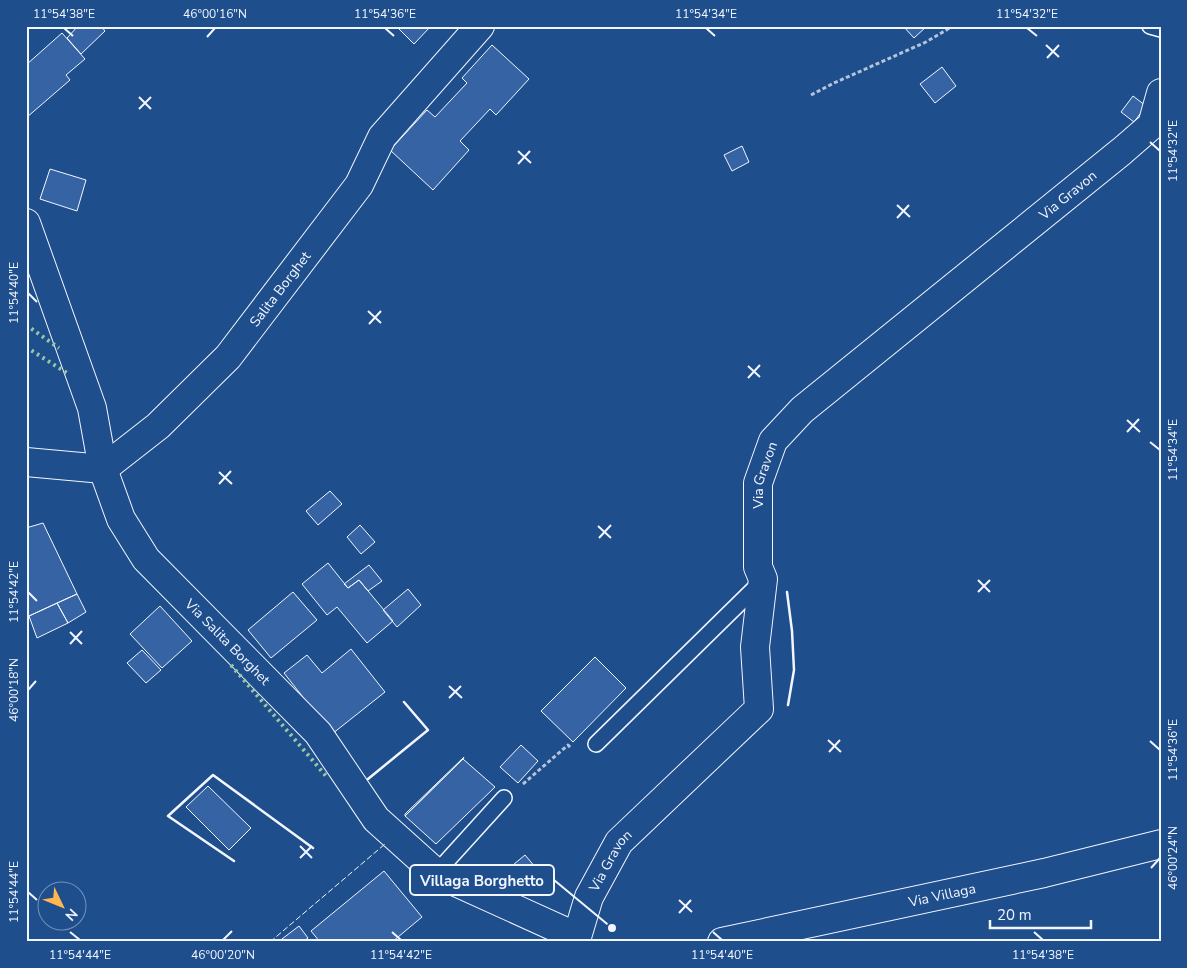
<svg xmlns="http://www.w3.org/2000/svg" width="1187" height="968" font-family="'Nunito Sans',sans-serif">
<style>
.building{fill:#3563a3;stroke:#f2f6ff}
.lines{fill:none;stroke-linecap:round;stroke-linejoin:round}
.service-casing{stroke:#f2f6ff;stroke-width:18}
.minor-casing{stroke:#f2f6ff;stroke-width:30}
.tertiary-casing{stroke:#f2f6ff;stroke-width:30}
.path{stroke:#b3c4dc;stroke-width:3;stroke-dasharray:4 2.5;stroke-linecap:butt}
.service{stroke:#1f4e8c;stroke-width:15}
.minor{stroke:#1f4e8c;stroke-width:28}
.tertiary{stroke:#1f4e8c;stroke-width:28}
.hedge{stroke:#97c8a6;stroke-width:4;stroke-dasharray:2.5 4;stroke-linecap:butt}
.fence{stroke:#f2f6ff;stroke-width:1;stroke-dasharray:6 2.5;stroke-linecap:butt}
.wall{stroke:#f2f6ff;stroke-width:2.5}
.ticks{fill:none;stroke:#f2f6ff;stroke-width:2}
.labels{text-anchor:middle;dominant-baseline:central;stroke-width:4;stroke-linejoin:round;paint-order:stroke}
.street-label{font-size:14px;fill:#f2f6ff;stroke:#1f4e8c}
.leader{fill:none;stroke:#f2f6ff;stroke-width:2}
.callout-dot{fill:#f2f6ff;stroke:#1f4e8c;stroke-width:2}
.callout{fill:#1f4e8c;stroke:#f2f6ff;stroke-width:2}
.callout-label{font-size:15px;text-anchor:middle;font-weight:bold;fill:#f2f6ff}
.neatline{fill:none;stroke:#f2f6ff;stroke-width:2}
.ticks-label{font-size:12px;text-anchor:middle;fill:#f2f6ff}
</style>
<rect width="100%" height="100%" fill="#1f4e8c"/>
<path class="building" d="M 78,26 L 101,26 L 105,31 L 81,54 L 67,38 Z
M 396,26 L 431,26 L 414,44 Z
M 903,26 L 927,26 L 914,38 Z
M 62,33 L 85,59 L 66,75 L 70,80 L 26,118 L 26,65 Z
M 492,45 L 529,79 L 496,115 L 490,109 L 460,141 L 469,150 L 433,190 L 390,150 L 427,110 L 435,117 L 467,83 L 462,78 Z
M 942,67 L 956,86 L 935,103 L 920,84 Z
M 1133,96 L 1146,106 L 1134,122 L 1121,112 Z
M 742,146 L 749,162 L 732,171 L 724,155 Z
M 50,169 L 86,180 L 77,211 L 40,199 Z
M 330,491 L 342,504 L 318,525 L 306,511 Z
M 43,523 L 77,594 L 29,616 L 26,610 L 26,528 Z
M 360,525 L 375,542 L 361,554 L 347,537 Z
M 328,563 L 348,588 L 359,580 L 393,621 L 367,643 L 337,607 L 327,615 L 302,584 Z
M 369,565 L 382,581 L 368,591 L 359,580 L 348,588 L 344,584 Z
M 408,589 L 421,605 L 397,627 L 383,610 Z
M 293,592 L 317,620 L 271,658 L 248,630 Z
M 77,594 L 86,612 L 68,623 L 57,603 Z
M 57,603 L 68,623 L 37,638 L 29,616 Z
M 160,606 L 192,641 L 162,668 L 130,634 Z
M 351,649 L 385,692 L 332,734 L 284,673 L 307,655 L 322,673 Z
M 142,650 L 161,670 L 146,683 L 127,663 Z
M 595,657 L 626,688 L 573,742 L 541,711 Z
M 521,745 L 538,761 L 518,783 L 500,767 Z
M 464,757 L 463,759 L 405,816 L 405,814 Z
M 463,759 L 495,787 L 436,844 L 405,816 Z
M 208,786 L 251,828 L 229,850 L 186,807 Z
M 525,855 L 536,868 L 519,883 L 507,870 Z
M 384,871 L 422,917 L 392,942 L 320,942 L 311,931 Z
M 299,926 L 308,938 L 303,942 L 278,942 Z"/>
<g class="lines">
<defs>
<path id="service" d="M 1150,26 L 1161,29
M 596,744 L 762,581
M 436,873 L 504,798"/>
<g id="minor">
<path id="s1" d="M 26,223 L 92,408 L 103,469 L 121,519 L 146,559 L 318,733 L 376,819 L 436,873 L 577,937 L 573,942"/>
<path id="s2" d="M 26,462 L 103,469 L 158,426 L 228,357 L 359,185 L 382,137 L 480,26"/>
<path id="s3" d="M 577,937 L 589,897 L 619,842 L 759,709 L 755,647 L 763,579 L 758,567 L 758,483 L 773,441 L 802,410 L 1122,151 L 1152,125 L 1161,93"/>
</g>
<g id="tertiary">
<path id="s4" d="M 722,942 L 1044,873 L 1161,844"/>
</g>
</defs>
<use href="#service" class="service-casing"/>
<use href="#minor" class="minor-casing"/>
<use href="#tertiary" class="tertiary-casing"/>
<path class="path" d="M 811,95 L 834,83 L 926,42 L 953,26
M 523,784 L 568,745 L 571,748"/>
<use href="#service" class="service"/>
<use href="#minor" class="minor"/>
<use href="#tertiary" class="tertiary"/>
<path class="hedge" d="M 26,325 L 59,348
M 26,347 L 67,373
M 231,665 L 326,776"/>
<path class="fence" d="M 270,942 L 385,844"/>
<path class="wall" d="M 787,592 L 792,631 L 794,670 L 788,705
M 368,779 L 428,730 L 404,702
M 234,861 L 168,816 L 213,775 L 313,848"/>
</g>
<path class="ticks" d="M 64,28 L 73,36M 385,28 L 394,36M 706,28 L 715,36M 1027,28 L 1037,36M 207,37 L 215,28M 1046,45 L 1059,57M 1047,58 L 1059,45M 139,97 L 151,109M 139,109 L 151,97M 1150,142 L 1160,151M 518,151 L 531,163M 518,164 L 530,151M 897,205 L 910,217M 897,218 L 909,205M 28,293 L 37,302M 368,311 L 381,323M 369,324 L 381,311M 748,366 L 760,377M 748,378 L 760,365M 1127,420 L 1140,432M 1127,432 L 1139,419M 1150,442 L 1160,450M 219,472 L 232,484M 219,484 L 231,471M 598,526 L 611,538M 599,538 L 611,525M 978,580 L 990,592M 28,592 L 37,601M 978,592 L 990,580M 70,632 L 82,644M 70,644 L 82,631M 449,686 L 462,698M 28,690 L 36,681M 449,698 L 461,686M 828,740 L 841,752M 1150,741 L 1160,750M 829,752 L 840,740M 300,846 L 312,858M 300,858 L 312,846M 1151,868 L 1160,858M 28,892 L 37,900M 679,900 L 692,912M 679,913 L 691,900M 70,932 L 80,940M 392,932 L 401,940M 713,932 L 722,940M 1034,932 L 1043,940M 223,940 L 232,931"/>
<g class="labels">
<g class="street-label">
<text stroke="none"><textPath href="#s3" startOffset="954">Via Gravon</textPath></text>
<text stroke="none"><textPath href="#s2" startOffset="331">Salita Borghet</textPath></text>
<text stroke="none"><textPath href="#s3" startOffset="534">Via Gravon</textPath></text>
<text stroke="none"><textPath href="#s1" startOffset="475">Via Salita Borghet</textPath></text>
<text stroke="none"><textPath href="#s3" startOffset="84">Via Gravon</textPath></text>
<text stroke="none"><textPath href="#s4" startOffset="225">Via Villaga</textPath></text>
</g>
</g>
<path class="leader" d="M612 928L554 880"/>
<circle class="callout-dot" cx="612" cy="928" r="5"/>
<rect class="callout" x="410" y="865" width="144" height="30" rx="5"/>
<g class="callout-label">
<text x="482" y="886">Villaga Borghetto</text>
</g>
<rect width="1187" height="968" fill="none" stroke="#1f4e8c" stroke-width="55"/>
<g transform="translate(62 906) rotate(133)"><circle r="24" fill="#1f4e8c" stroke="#7391ba"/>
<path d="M0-4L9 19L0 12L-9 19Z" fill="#ffb74d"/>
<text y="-8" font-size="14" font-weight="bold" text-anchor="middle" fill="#f2f6ff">N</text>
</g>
<path d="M990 920v8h101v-8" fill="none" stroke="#f2f6ff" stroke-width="2.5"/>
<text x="997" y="920" font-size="15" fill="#f2f6ff" stroke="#1f4e8c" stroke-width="4" paint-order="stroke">20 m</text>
<rect x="28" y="28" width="1132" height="912" class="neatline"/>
<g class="ticks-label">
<text x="64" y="18">11°54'38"E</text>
<text x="215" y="18">46°00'16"N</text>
<text x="385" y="18">11°54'36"E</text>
<text x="706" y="18">11°54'34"E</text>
<text x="1027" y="18">11°54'32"E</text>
<text transform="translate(1173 151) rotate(-90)" y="4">11°54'32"E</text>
<text transform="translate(14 293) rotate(-90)" y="4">11°54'40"E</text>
<text transform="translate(1173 450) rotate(-90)" y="4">11°54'34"E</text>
<text transform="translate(14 592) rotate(-90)" y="4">11°54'42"E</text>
<text transform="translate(14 690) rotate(-90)" y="4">46°00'18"N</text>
<text transform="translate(1173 750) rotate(-90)" y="4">11°54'36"E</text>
<text transform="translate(1173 858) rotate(-90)" y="4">46°00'24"N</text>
<text transform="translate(14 892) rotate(-90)" y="4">11°54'44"E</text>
<text x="80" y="959">11°54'44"E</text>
<text x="223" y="959">46°00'20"N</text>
<text x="401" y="959">11°54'42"E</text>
<text x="722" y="959">11°54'40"E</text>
<text x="1043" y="959">11°54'38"E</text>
</g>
</svg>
